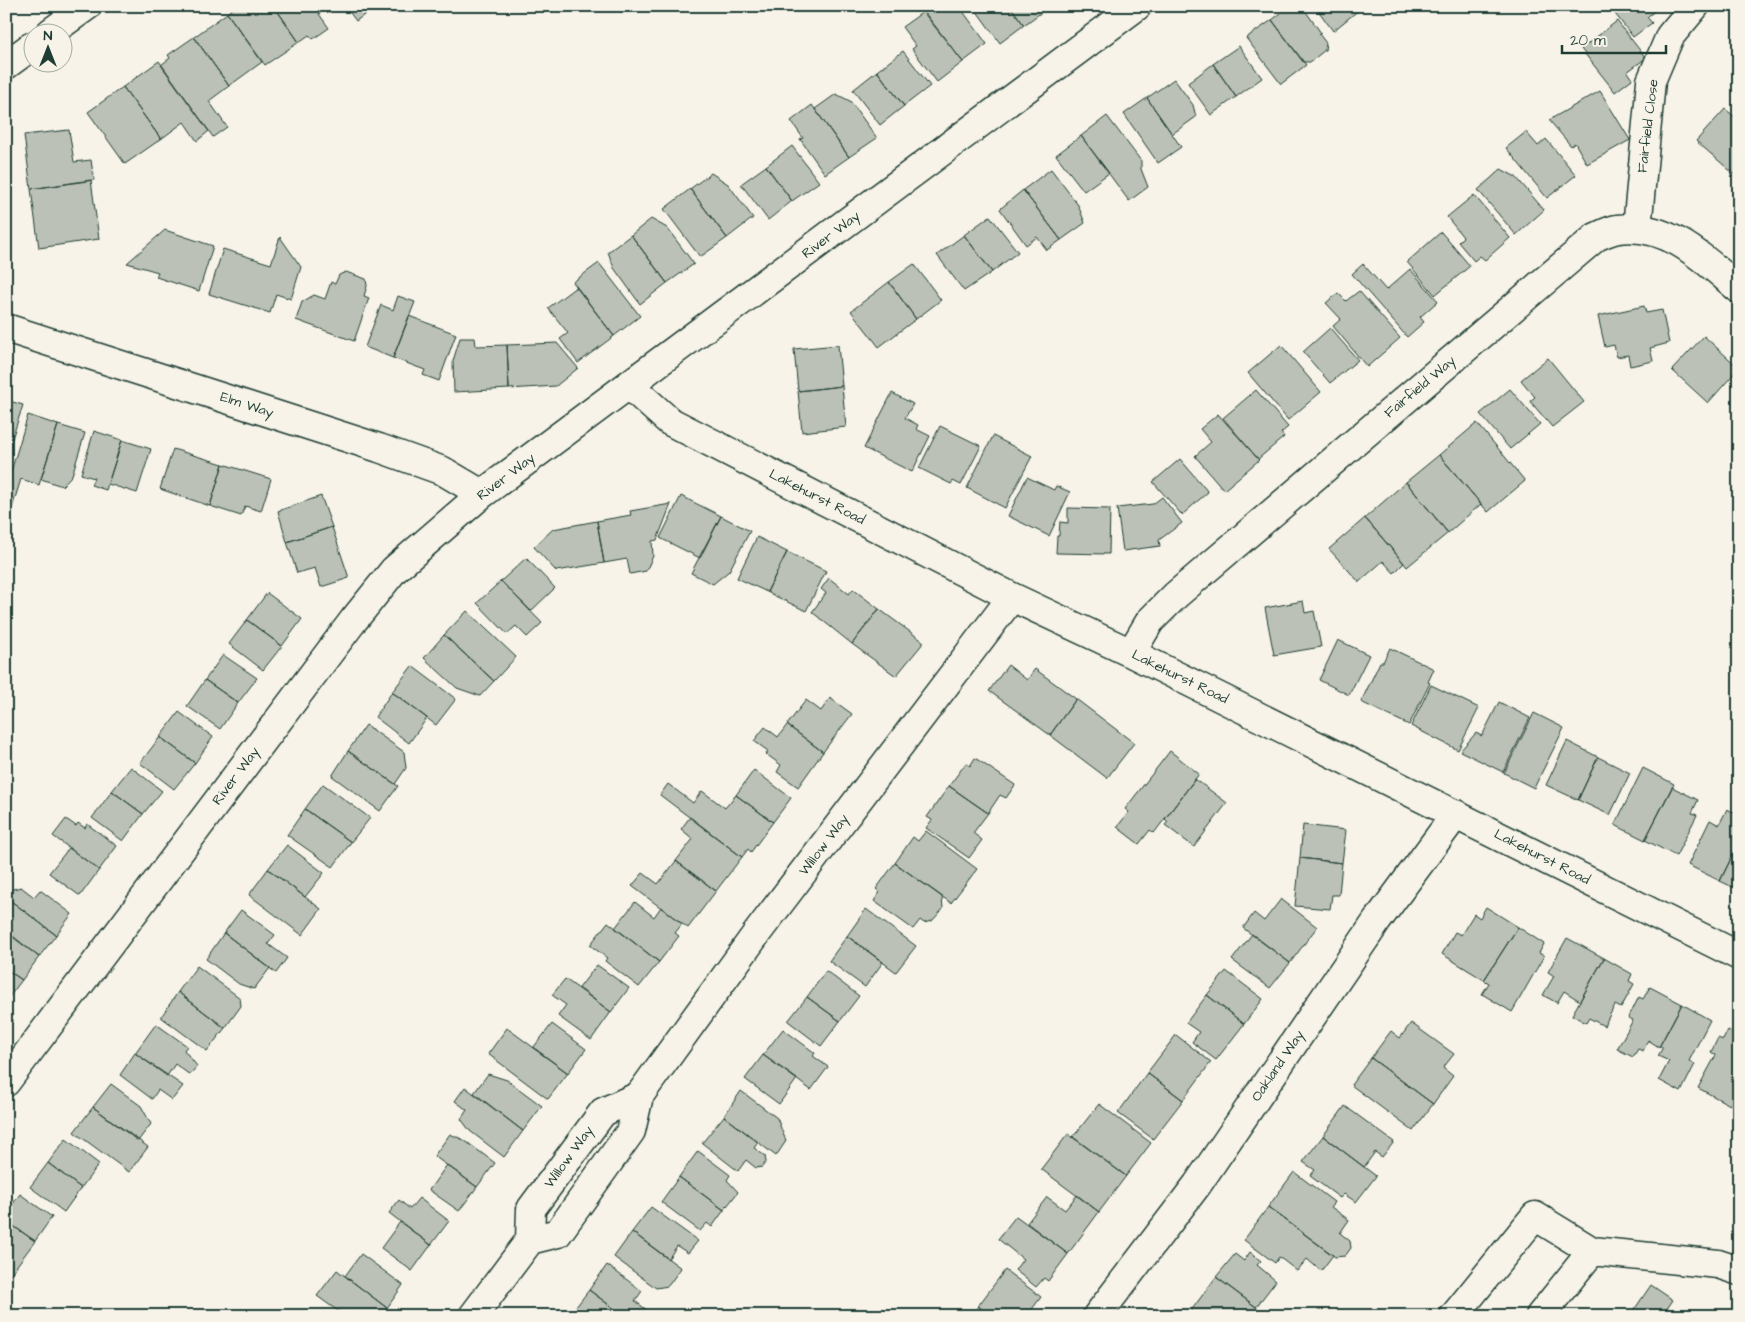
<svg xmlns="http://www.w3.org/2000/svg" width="1745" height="1322" font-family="'Architects Daughter',sans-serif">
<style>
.building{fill:#bbc1b6;stroke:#1f3d34}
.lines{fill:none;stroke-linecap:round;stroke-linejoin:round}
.minor-casing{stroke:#1f3d34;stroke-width:31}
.minor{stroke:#f7f3e8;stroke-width:28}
.labels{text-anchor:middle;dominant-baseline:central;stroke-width:5;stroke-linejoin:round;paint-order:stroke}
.street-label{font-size:14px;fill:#1f3d34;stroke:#f7f3e8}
</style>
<rect width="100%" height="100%" fill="#f7f3e8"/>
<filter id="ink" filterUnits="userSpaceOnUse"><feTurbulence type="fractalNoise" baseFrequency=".02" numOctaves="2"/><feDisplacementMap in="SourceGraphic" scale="10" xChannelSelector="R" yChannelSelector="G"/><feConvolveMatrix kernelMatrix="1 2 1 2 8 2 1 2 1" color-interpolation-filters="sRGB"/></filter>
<g filter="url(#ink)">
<path class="building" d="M 236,6 L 274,6 L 299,42 L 265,65 L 227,13 Z
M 274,6 L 328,6 L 319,14 L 329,28 L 313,39 L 309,35 L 299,42 Z
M 345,6 L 376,6 L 356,21 Z
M 934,6 L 959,6 L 987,44 L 963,62 L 925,13 Z
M 973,6 L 1010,6 L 1024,25 L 1000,43 Z
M 1010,6 L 1050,6 L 1024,25 Z
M 1290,6 L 1302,6 L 1321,33 L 1319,34 L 1326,43 L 1325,50 L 1310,62 L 1303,62 L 1272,20 Z
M 1315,6 L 1358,6 L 1360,9 L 1333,31 Z
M 1609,6 L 1661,6 L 1647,17 L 1652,23 L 1633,37 Z
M 923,12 L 963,62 L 937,82 L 912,49 L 916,46 L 902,27 Z
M 227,13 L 262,62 L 229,86 L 194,37 Z
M 1272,20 L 1306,65 L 1281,84 L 1246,38 Z
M 1617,21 L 1646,58 L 1627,72 L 1632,79 L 1615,92 L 1581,49 Z
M 194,37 L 229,86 L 209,101 L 227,127 L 213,137 L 161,65 L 170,58 L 168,55 Z
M 1239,46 L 1262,78 L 1236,97 L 1213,64 Z
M 903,51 L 930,86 L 904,106 L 877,71 Z
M 159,61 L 209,131 L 197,141 L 184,122 L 161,139 L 123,87 Z
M 1213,64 L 1236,97 L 1211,115 L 1188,83 Z
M 877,71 L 904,106 L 880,125 L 853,90 Z
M 1174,79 L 1193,105 L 1196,117 L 1172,134 L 1147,98 Z
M 123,87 L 161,139 L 125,164 L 88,112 Z
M 1600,91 L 1630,140 L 1587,164 L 1575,143 L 1571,146 L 1549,120 Z
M 836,94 L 850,101 L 877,138 L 849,157 L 815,109 Z
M 1147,98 L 1181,147 L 1158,163 L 1124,114 Z
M 812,105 L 849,157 L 825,174 L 800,139 L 803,138 L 791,121 Z
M 1725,109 L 1739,120 L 1739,168 L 1734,174 L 1696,141 Z
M 1107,116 L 1141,161 L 1141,169 L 1148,187 L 1129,201 L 1081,136 Z
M 69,130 L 74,162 L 91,160 L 94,180 L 31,189 L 24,135 Z
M 1526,132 L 1538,146 L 1546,139 L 1576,175 L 1547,198 L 1506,148 Z
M 1081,136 L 1109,173 L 1084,191 L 1056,155 Z
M 792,146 L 819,182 L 792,201 L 766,166 Z
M 766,166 L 792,201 L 768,220 L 741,184 Z
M 1051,169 L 1078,205 L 1085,223 L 1061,240 L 1023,190 Z
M 1501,169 L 1516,177 L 1544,210 L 1516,235 L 1478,190 Z
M 711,173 L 728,184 L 753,218 L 727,238 L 690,189 Z
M 91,180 L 99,239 L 39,248 L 31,189 Z
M 690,189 L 727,238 L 700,257 L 664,209 Z
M 1023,190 L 1061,240 L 1047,250 L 1037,237 L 1026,245 L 1000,209 Z
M 1474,195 L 1510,238 L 1485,260 L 1480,256 L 1474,261 L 1458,242 L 1463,237 L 1447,217 Z
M 990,216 L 1018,252 L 992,272 L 964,235 Z
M 651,219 L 667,228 L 694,264 L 667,283 L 631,235 Z
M 165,230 L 213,246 L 199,291 L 156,277 L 158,272 L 127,263 Z
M 1441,232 L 1470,266 L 1435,295 L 1407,262 Z
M 631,235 L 667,283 L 640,304 L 614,268 L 608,252 Z
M 964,235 L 992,272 L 964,291 L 937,255 Z
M 280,237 L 301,267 L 291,299 L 276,294 L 270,313 L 209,294 L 223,249 L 271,264 Z
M 599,263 L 640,316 L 614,336 L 573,282 Z
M 914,264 L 941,300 L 916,319 L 889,282 Z
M 1363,264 L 1386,290 L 1410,269 L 1438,301 L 1420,317 L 1424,322 L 1407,337 L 1352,274 Z
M 346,272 L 366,279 L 367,286 L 364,296 L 369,298 L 354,341 L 296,320 L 302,302 L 314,295 L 325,299 L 331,282 L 335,284 L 339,275 Z
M 889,282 L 916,319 L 879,347 L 851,311 Z
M 576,287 L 614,336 L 578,363 L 560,339 L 568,333 L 548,308 Z
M 1359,291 L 1400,338 L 1367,367 L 1333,326 L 1341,319 L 1326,303 L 1338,293 L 1346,301 Z
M 398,296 L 415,302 L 393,358 L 365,347 L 381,305 L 393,310 Z
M 1644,306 L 1646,313 L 1662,310 L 1669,343 L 1650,348 L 1653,361 L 1630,366 L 1628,355 L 1617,357 L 1614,345 L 1605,347 L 1598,316 Z
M 409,316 L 456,334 L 439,381 L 423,375 L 425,370 L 393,358 Z
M 1330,328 L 1358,360 L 1330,383 L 1303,352 Z
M 1704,336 L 1739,368 L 1708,403 L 1672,370 Z
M 460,338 L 475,338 L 476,346 L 507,345 L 509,389 L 454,392 L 453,361 Z
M 557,343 L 578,368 L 556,386 L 509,389 L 507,345 Z
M 838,345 L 842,386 L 798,391 L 794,349 Z
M 1281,345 L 1321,392 L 1288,420 L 1248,373 Z
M 1548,358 L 1584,402 L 1552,427 L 1530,401 L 1535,397 L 1521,380 Z
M 842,386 L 846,427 L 802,432 L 798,391 Z
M 1510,389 L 1540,424 L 1510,449 L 1480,414 Z
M 1256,390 L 1288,427 L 1281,433 L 1284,437 L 1258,459 L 1223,418 Z
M 892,393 L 913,404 L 905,418 L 918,425 L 916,429 L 930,436 L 912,472 L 864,448 Z
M 6,400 L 23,405 L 6,457 Z
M 1218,414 L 1259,460 L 1224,490 L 1195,456 L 1211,442 L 1200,429 Z
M 28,415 L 58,425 L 39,485 L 21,479 L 12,508 L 6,506 L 6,474 L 10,475 Z
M 1477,423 L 1525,481 L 1488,512 L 1439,455 Z
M 58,425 L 85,433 L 72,475 L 62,486 L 41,479 Z
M 940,426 L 981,446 L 961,485 L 953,481 L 951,484 L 919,468 Z
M 94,431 L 122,440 L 106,490 L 91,485 L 94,478 L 81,474 Z
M 993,436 L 1032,456 L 1005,508 L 967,488 Z
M 122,440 L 151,449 L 137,493 L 108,484 Z
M 173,449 L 223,464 L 210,506 L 160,489 Z
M 1439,455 L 1481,504 L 1448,533 L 1406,482 Z
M 1180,459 L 1208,492 L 1182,515 L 1153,482 Z
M 223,464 L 271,479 L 261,511 L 245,506 L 241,516 L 210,506 Z
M 1027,477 L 1054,490 L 1056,486 L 1070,492 L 1049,536 L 1008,516 Z
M 1406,482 L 1448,533 L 1407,567 L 1365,518 Z
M 321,496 L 332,527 L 287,542 L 278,511 Z
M 681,496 L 721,516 L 700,558 L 660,538 Z
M 1162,497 L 1182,523 L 1159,540 L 1160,546 L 1123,551 L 1117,508 L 1153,504 Z
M 671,504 L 657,540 L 652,541 L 653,556 L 646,571 L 630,574 L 627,559 L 604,563 L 597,521 L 631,515 L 630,511 Z
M 1068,508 L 1110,509 L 1109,554 L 1056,553 L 1057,536 L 1059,536 L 1060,522 L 1068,523 Z
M 721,516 L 750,531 L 729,571 L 713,584 L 691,573 Z
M 1365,518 L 1404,563 L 1394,573 L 1383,561 L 1359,582 L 1329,549 Z
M 597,521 L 604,563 L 556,571 L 534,547 L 553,529 Z
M 332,527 L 349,578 L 321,587 L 315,568 L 297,573 L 287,542 Z
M 757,537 L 787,552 L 767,592 L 737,578 Z
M 787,552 L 826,571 L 806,611 L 767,592 Z
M 526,558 L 555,588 L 531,611 L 501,581 Z
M 829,578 L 849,594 L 853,589 L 879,609 L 852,644 L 812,612 L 826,593 L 821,589 Z
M 501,581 L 542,623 L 527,637 L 516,626 L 507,634 L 477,603 Z
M 267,593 L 302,619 L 282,646 L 247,620 Z
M 1303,601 L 1305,613 L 1314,611 L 1321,647 L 1274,655 L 1265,608 Z
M 879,609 L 924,642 L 896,676 L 852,644 Z
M 467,611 L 516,657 L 494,681 L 444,635 Z
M 247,620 L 282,646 L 263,670 L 229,644 Z
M 444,635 L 494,681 L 480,696 L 457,688 L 424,658 Z
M 1338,640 L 1369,655 L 1349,695 L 1319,680 Z
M 1390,648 L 1434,669 L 1428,682 L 1430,683 L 1409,725 L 1361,702 L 1380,662 L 1383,662 Z
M 223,655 L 257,678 L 238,703 L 205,680 Z
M 1008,665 L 1027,680 L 1035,669 L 1076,699 L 1050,735 L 989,691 Z
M 412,666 L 456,699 L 436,725 L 392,692 Z
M 205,680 L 238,703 L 220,729 L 187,706 Z
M 1431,685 L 1479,708 L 1458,750 L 1411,726 Z
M 392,692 L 427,718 L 409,743 L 375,717 Z
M 830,698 L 852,714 L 823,752 L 787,725 L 806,700 L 821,711 Z
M 1076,699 L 1134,743 L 1107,778 L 1050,735 Z
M 1499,702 L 1530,718 L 1503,772 L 1460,751 L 1476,733 L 1482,736 Z
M 179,712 L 213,737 L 195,763 L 160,737 Z
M 1534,713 L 1564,728 L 1534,788 L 1504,773 Z
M 366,725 L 404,752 L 406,768 L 395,784 L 348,751 Z
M 787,725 L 823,752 L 798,787 L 777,772 L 781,765 L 766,754 L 768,751 L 754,741 L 765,727 L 778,737 Z
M 160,737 L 195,763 L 174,789 L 140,763 Z
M 1567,741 L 1598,757 L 1578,800 L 1546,785 Z
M 348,751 L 398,786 L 380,811 L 332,776 Z
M 1170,751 L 1199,774 L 1154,833 L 1150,830 L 1139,844 L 1117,827 L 1129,812 L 1125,809 Z
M 1598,757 L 1630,773 L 1610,815 L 1578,800 Z
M 975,758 L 1015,785 L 1006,798 L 1000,795 L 988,813 L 949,786 L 966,763 L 970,766 Z
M 131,767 L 162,791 L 143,814 L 112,791 Z
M 1643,768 L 1674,784 L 1645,840 L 1615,825 Z
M 754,770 L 791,798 L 773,822 L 736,795 Z
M 1195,779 L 1227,803 L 1194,847 L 1165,825 L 1168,822 L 1165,819 Z
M 323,784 L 370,818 L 351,842 L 305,809 Z
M 668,784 L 693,803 L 702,791 L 725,808 L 736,795 L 773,822 L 751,852 L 748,849 L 742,857 L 660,795 Z
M 949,786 L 988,813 L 973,833 L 982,840 L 969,858 L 926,828 L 932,820 L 927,817 Z
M 1672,787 L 1698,800 L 1692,813 L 1697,815 L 1676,856 L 1645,840 Z
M 112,791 L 143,814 L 123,841 L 92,818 Z
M 305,809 L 351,842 L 333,867 L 287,835 Z
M 1727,809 L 1739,815 L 1739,842 L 1720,881 L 1688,865 L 1710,820 L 1719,825 Z
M 690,817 L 742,857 L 716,891 L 676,861 L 693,839 L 681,829 Z
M 66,819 L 76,826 L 78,823 L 85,828 L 87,824 L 117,846 L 99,870 L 53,836 Z
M 1303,825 L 1346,830 L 1342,863 L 1300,858 Z
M 926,831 L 977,869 L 951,903 L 895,863 L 913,837 L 918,841 Z
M 1739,842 L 1739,890 L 1720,881 Z
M 287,845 L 324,873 L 305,897 L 268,869 Z
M 69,848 L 99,870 L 80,896 L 49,873 Z
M 1300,858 L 1342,863 L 1339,895 L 1332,895 L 1330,909 L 1295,906 Z
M 676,861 L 716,891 L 688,928 L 632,886 L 643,873 L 658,884 Z
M 895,863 L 942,897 L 943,909 L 932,921 L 924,923 L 920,920 L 913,929 L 874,901 L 880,892 L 876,889 Z
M 268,869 L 321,909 L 302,935 L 249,895 Z
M 21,887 L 34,897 L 40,890 L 72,914 L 56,935 L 11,901 L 9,890 Z
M 1281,899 L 1317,927 L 1290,963 L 1243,928 L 1254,913 L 1264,921 Z
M 6,901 L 11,901 L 56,935 L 39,957 L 9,933 L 11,930 L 6,926 Z
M 635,902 L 654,917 L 661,907 L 682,924 L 675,933 L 679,936 L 659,962 L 615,928 Z
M 1486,907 L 1518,927 L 1484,980 L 1442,954 L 1455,932 L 1461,935 L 1474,914 L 1480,918 Z
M 866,909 L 916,946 L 896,972 L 847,936 Z
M 241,910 L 275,935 L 268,944 L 287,958 L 276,973 L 224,933 Z
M 608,922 L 659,962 L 639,987 L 605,961 L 607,958 L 590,945 Z
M 1518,927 L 1544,944 L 1539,953 L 1544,956 L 1512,1012 L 1482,994 L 1489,983 L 1484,980 Z
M 6,932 L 39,957 L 22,980 L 6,969 Z
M 224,933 L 270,968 L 254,989 L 239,984 L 206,959 Z
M 1252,934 L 1290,963 L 1270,988 L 1232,960 Z
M 847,936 L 883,962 L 865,987 L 829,961 Z
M 1567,938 L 1604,958 L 1580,1001 L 1564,991 L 1557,1003 L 1543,995 L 1554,976 L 1548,972 Z
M 1604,958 L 1632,974 L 1629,981 L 1634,984 L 1621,1008 L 1615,1005 L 1604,1026 L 1589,1018 L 1586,1023 L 1572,1015 Z
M 597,965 L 629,988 L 611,1012 L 579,988 Z
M 197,966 L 240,998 L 241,1006 L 225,1028 L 178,992 Z
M 6,969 L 22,980 L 6,1001 Z
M 826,971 L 859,996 L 840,1021 L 807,997 Z
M 1226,971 L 1263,999 L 1244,1024 L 1207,995 Z
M 565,979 L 611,1012 L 591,1040 L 558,1016 L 566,1005 L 552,995 Z
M 1650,987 L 1682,1004 L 1659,1047 L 1648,1040 L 1643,1051 L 1638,1049 L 1633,1057 L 1617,1049 L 1633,1020 L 1628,1018 L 1639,997 L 1643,999 Z
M 178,992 L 225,1028 L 207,1051 L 161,1017 Z
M 1207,995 L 1244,1024 L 1216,1060 L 1192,1042 L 1199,1032 L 1186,1023 Z
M 807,997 L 840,1021 L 821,1046 L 788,1021 Z
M 1682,1004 L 1710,1020 L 1689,1061 L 1695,1064 L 1681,1092 L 1659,1080 L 1669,1061 L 1658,1056 L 1663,1047 L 1659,1047 Z
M 1411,1023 L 1454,1054 L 1443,1068 L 1453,1076 L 1433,1104 L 1371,1058 L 1391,1031 L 1400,1038 Z
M 156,1024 L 187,1046 L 184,1050 L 197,1066 L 190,1075 L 175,1064 L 167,1076 L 135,1053 Z
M 552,1024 L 586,1049 L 568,1073 L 533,1048 Z
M 507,1028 L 568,1073 L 548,1099 L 488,1054 Z
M 783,1029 L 815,1053 L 813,1056 L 828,1067 L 811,1090 L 763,1055 Z
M 1728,1030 L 1739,1036 L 1739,1087 L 1730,1105 L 1698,1088 L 1716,1055 L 1711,1052 L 1718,1038 L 1723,1040 Z
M 1176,1035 L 1211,1062 L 1183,1100 L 1147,1073 Z
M 135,1053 L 183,1086 L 172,1100 L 158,1090 L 152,1099 L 120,1075 Z
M 763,1055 L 797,1079 L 779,1104 L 745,1079 Z
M 1371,1058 L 1433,1104 L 1413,1131 L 1351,1085 Z
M 1147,1073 L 1183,1100 L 1153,1139 L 1118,1113 Z
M 488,1074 L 507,1080 L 542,1106 L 523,1131 L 474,1093 Z
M 111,1084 L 141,1106 L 151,1124 L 138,1141 L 93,1107 Z
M 465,1087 L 523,1131 L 504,1157 L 470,1131 L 461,1119 L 467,1110 L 455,1101 Z
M 1739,1087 L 1739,1105 L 1731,1101 Z
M 741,1091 L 777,1118 L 786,1141 L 776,1156 L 724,1116 Z
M 1099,1104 L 1151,1143 L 1126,1176 L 1073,1137 Z
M 1345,1106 L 1394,1142 L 1382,1157 L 1375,1152 L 1364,1167 L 1323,1136 Z
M 93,1107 L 148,1147 L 129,1172 L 74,1132 Z
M 724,1116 L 758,1142 L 754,1148 L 765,1156 L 766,1162 L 762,1167 L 756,1168 L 746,1160 L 738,1171 L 702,1143 Z
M 450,1134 L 464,1140 L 495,1163 L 477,1187 L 434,1156 Z
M 1068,1134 L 1126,1176 L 1099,1212 L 1041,1169 Z
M 1323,1136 L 1376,1176 L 1356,1202 L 1344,1194 L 1340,1198 L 1310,1176 L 1315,1170 L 1303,1162 Z
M 66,1139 L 99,1164 L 81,1188 L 48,1163 Z
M 698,1151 L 730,1175 L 727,1180 L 738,1192 L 724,1210 L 679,1177 Z
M 48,1163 L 81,1188 L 64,1212 L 30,1187 Z
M 447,1165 L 477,1187 L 459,1211 L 429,1190 Z
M 1294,1172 L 1334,1202 L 1331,1207 L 1349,1220 L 1340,1233 L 1350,1241 L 1351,1248 L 1345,1256 L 1335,1257 L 1268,1207 Z
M 679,1177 L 724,1210 L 712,1227 L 707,1223 L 700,1231 L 661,1202 Z
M 20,1194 L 52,1217 L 35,1241 L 6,1221 L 6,1213 Z
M 1077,1195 L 1099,1212 L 1068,1254 L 1027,1223 L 1047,1197 L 1065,1210 Z
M 419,1198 L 449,1221 L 431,1245 L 389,1213 L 399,1200 L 410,1209 Z
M 651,1207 L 698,1241 L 688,1253 L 677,1246 L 668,1259 L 632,1232 Z
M 1268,1207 L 1333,1255 L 1321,1271 L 1307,1259 L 1297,1271 L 1279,1257 L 1275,1263 L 1244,1240 Z
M 1016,1216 L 1068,1254 L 1048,1281 L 1044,1278 L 1036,1287 L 1015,1270 L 1023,1259 L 998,1239 Z
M 6,1221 L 35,1241 L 7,1279 L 6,1278 Z
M 400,1222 L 431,1245 L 412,1271 L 381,1248 Z
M 632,1232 L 681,1268 L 668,1286 L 656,1288 L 614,1257 Z
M 1250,1252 L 1261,1261 L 1257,1265 L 1276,1281 L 1256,1307 L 1216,1277 L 1235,1254 L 1244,1261 Z
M 361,1254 L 403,1285 L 387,1308 L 345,1276 Z
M 607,1265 L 642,1291 L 635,1301 L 648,1311 L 644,1316 L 624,1316 L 589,1290 Z
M 337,1270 L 387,1308 L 381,1316 L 349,1316 L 344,1312 L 342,1314 L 317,1296 Z
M 1005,1270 L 1041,1297 L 1027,1316 L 991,1316 L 978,1306 Z
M 1216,1277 L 1268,1316 L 1195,1316 L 1190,1312 Z
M 1651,1285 L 1673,1300 L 1662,1316 L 1630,1316 Z
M 589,1290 L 624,1316 L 569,1316 Z
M 978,1306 L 991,1316 L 970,1316 Z"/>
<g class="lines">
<defs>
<path id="minor" d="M 51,32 L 87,6
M 6,65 L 32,46
M 1637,228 L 1651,81 L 1670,36 L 1695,6
M 6,328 L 379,448 L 443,471 L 482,494
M 629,385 L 669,421 L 1012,597 L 1131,653 L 1739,956
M 1131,653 L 1150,621 L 1176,595 L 1596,237 C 1603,234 1610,230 1618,229 C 1667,222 1704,259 1739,289
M 6,1082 L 353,621 L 394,570 L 482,494 L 1137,6
M 530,1240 L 558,1233 L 631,1131 L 639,1096 L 757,933 L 1012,597
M 473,1316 L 530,1240 L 531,1209 L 603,1112 L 639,1096
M 1097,1316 L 1197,1185 L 1377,921 L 1456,814
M 1454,1316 L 1535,1216 L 1592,1251 L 1718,1264 L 1739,1271
M 1540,1316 L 1592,1251"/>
</defs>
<use href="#minor" class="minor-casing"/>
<use href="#minor" class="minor"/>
</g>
</g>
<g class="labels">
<g class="street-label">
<text transform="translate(1648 126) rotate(-83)">Fairfield Close</text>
<text transform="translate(831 235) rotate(-37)">River Way</text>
<text transform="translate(1420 387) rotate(-40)">Fairfield Way</text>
<text transform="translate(247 405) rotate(18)">Elm Way</text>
<text transform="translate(506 477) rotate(-37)">River Way</text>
<text transform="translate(817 497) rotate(27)">Lakehurst Road</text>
<text transform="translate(1180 677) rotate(26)">Lakehurst Road</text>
<text transform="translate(236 776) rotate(-53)">River Way</text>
<text transform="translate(824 845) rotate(-53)">Willow Way</text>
<text transform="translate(1542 857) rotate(27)">Lakehurst Road</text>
<text transform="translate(1278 1066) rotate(-56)">Oakland Way</text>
<text transform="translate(569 1157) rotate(-54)">Willow Way</text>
</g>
</g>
<rect width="1745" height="1322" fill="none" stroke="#f7f3e8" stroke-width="25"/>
<rect x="12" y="12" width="1720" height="1297" fill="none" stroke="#1f3d34" stroke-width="2" filter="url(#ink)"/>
<g transform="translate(48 48)"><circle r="24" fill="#f7f3e8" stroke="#a1aaa0"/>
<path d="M0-4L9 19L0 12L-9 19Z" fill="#1f3d34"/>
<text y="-8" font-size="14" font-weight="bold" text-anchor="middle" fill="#1f3d34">N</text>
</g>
<path d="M1562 45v8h104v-8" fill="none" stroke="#1f3d34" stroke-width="2.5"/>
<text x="1570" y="45" font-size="15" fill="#1f3d34" stroke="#f7f3e8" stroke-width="4" paint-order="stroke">20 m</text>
</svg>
